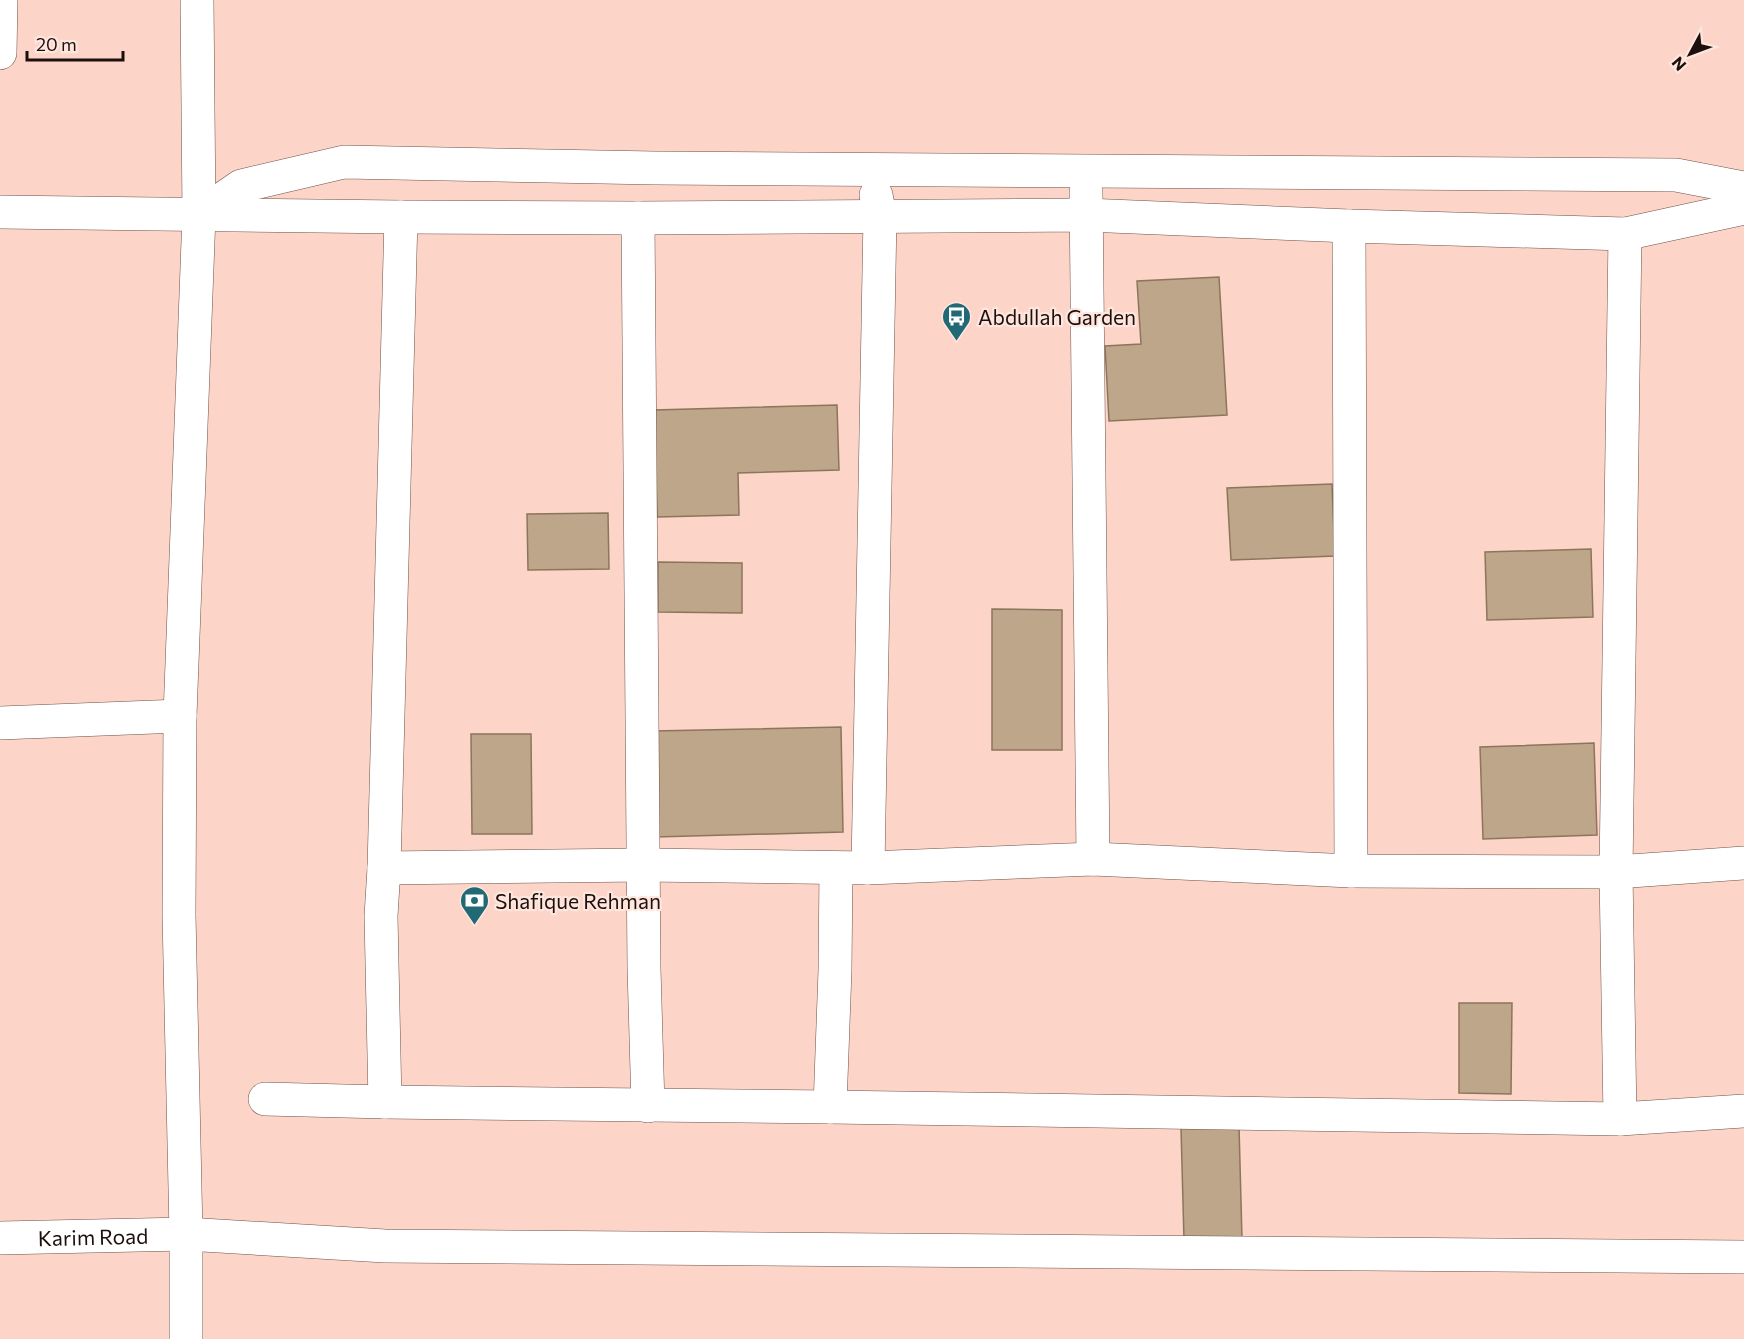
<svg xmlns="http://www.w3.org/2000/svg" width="1744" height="1339" font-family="Commissioner,sans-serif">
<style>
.building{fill:#bda68a;stroke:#8c765b;stroke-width:1.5}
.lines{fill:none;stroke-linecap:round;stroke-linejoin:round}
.minor-casing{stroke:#705046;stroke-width:34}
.tertiary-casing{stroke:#705046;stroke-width:34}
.minor{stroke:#fff;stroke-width:33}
.tertiary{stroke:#fff;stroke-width:33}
.labels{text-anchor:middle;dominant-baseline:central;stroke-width:4.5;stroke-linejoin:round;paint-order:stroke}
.poi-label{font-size:21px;fill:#1d100c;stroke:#fee6de;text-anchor:start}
.street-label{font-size:21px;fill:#1d100c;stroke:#fee6de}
</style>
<rect width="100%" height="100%" fill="#fcd4c8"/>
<path class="building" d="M 1219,277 L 1227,415 L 1109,421 L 1105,346 L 1141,344 L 1137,281 Z
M 837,405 L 839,470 L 738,473 L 739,515 L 657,517 L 654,410 Z
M 1332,484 L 1335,556 L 1231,560 L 1227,488 Z
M 608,513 L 609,569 L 528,570 L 527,514 Z
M 1591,549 L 1593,617 L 1487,620 L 1485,552 Z
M 658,562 L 742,563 L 742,613 L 658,612 Z
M 992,609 L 1062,610 L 1062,750 L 992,750 Z
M 841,727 L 843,832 L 655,837 L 653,731 Z
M 471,734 L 531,734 L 532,834 L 472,834 Z
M 1594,743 L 1597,835 L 1483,839 L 1480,747 Z
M 1459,1003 L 1512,1003 L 1511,1094 L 1459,1093 Z
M 1239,1126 L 1242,1239 L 1184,1240 L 1181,1128 Z"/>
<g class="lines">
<defs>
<g id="minor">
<path d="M 0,53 L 1,0"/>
<path d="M 1086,192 L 1093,859"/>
<path d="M 0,212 L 401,217 L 638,218 L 1086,215 L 1349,226 L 1625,234 L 1744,208"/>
<path d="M 199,215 L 241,186 L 344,162 L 655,168 L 1676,175 L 1744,188"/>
<path d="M 638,218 L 644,968 L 648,1106"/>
<path d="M 1349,226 L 1351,871"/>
<path d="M 0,723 L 180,716"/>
<path d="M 384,868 L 644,865 L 868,868 L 1093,859 L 1351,871 L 1616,872 L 1744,863"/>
<path d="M 868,868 L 880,216 L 876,195"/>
<path d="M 265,1099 L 385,1102 L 381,916 L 384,868 L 401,217"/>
<path d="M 385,1102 L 830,1107 L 1620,1119 L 1744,1111"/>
<path d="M 830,1107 L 835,970 L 836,868"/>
<path d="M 1620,1119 L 1616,872 L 1625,234"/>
<path id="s1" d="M 0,1238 L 186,1234 L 385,1246 L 1744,1257"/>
</g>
<path id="tertiary" d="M 186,1339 L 186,1234 L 179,915 L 180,716 L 199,215 L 197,0"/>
</defs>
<use href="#minor" class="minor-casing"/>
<use href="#tertiary" class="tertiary-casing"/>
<use href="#minor" class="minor"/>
<use href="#tertiary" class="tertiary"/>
</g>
<defs>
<symbol id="bus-pin" viewBox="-11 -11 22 30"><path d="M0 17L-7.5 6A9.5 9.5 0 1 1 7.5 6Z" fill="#206975" stroke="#fee6de"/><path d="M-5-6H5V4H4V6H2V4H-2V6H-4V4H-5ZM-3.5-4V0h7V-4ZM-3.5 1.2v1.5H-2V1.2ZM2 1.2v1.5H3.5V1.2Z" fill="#fff"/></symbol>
<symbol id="bank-pin" viewBox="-11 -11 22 30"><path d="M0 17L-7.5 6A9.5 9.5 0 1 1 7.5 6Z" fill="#206975" stroke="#fee6de"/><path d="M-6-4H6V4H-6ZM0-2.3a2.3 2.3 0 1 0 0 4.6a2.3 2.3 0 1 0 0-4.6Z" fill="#fff"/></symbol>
</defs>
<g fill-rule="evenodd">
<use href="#bus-pin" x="940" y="300" width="33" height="45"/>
<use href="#bank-pin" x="458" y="884" width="33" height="45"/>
</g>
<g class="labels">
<g class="poi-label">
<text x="978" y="316">Abdullah Garden</text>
<text x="495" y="900">Shafique Rehman</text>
</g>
<g class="street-label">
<text stroke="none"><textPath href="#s1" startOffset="93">Karim Road</textPath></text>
</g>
</g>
<g transform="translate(1690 54) rotate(229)" stroke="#fee6de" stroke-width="4.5" paint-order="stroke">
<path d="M0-4.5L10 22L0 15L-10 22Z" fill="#1d100c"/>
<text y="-9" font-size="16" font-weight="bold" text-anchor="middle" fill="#1d100c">N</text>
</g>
<path d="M27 51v9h96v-9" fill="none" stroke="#1d100c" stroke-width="3"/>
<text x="36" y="51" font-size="18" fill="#1d100c" stroke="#fee6de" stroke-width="4.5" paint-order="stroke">20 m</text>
</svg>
